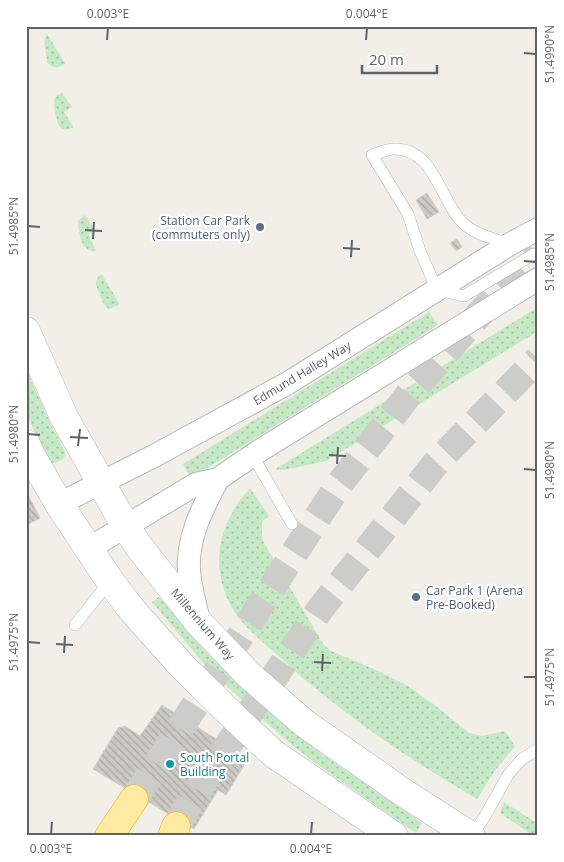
<svg xmlns="http://www.w3.org/2000/svg" width="564" height="862" font-family="'Open Sans',sans-serif">
<style>
.grass{fill:url(#grass-dots)}
.building{fill:url(#building-back-hatch);stroke:#d6d1c6}
.lines{fill:none;stroke-linecap:round;stroke-linejoin:round}
.trunk-tunnel{stroke:#ccccc8;stroke-width:28;stroke-dasharray:28 14;stroke-linecap:butt}
.service-casing{stroke:#b5b8bc;stroke-width:12}
.minor-casing{stroke:#b5b8bc;stroke-width:24}
.tertiary-casing{stroke:#b5b8bc;stroke-width:29}
.trunk-casing{stroke:#f9ab00;stroke-width:29}
.service{stroke:#fff;stroke-width:11}
.minor{stroke:#fff;stroke-width:22}
.tertiary{stroke:#fff;stroke-width:28}
.trunk{stroke:#feeaa1;stroke-width:28}
.ticks{fill:none;stroke:#5f6368;stroke-width:2}
.service-dot{fill:#5c6f8a;stroke:#fff;stroke-width:2}
.culture-dot{fill:#0f9aa8;stroke:#fff;stroke-width:2}
.labels{text-anchor:middle;dominant-baseline:central;stroke-width:4.5;stroke-linejoin:round;paint-order:stroke}
.service-label{font-size:12px;fill:#4e5e75;stroke:#fff;text-anchor:end}
.street-label{font-size:12px;fill:#5f6368;stroke:#fff}
.culture-label{font-size:12px;fill:#0d838f;stroke:#fff;text-anchor:start}
.neatline{fill:none;stroke:#5f6368;stroke-width:2}
.ticks-label{font-size:12px;text-anchor:middle;fill:#5f6368}
</style>
<defs>
<pattern id="grass-dots" width="8" height="8" patternUnits="userSpaceOnUse" patternTransform="scale(1.25)"><rect width="8" height="8" fill="#c5e8c5"/><path d="M2 2h.1M6 6h.1" fill="none" stroke="#a3c0a4" stroke-width="1.8" stroke-linecap="round"/></pattern>
<pattern id="building-back-hatch" width="6" height="6" patternUnits="userSpaceOnUse" patternTransform="scale(1.25)"><rect width="6" height="6" fill="#cccac5"/><path d="M-1 5l2 2M0 0l6 6M5-1l2 2" fill="none" stroke="#a9a8a4"/></pattern>
</defs>
<rect width="100%" height="100%" fill="#f1efe8"/>
<path class="grass" d="M 47,34 L 65,63 L 65,64 C 58,68 52,69 47,62 L 44,41 Z
M 62,93 L 72,107 L 64,112 L 73,126 L 73,128 L 65,130 L 61,128 C 57,124 52,105 55,98 C 56,95 59,94 62,93 Z
M 85,215 L 95,230 L 88,235 L 96,250 L 96,251 C 81,253 79,233 78,222 L 79,220 Z
M 99,275 L 102,275 L 119,303 L 119,305 L 109,309 L 104,305 L 96,285 L 96,282 Z
M 538,307 L 538,331 L 326,461 L 284,470 L 274,470 Z
M 429,312 L 438,325 L 191,478 L 183,464 Z
M 26,369 L 49,420 L 65,452 L 65,456 C 61,461 55,464 49,463 L 47,460 L 26,412 Z
M 250,488 L 269,516 L 262,522 L 262,536 L 264,543 L 323,644 L 331,651 L 376,670 L 408,686 L 437,707 L 469,733 L 482,736 L 505,731 L 515,746 L 494,772 L 477,799 C 421,766 366,730 315,688 C 303,679 292,668 281,658 C 259,639 235,621 225,593 C 211,554 223,518 250,488 Z
M 159,597 L 207,652 L 237,682 L 286,726 L 322,754 L 422,823 L 416,833 L 315,763 L 279,734 L 230,689 L 199,658 L 152,602 Z
M 504,802 L 538,824 L 538,836 L 534,836 L 500,813 Z"/>
<path class="building" d="M 427,193 L 439,212 L 427,219 L 416,200 Z
M 457,239 L 462,247 L 456,251 L 450,243 Z
M 26,491 L 40,518 L 27,525 L 26,524 Z
M 162,705 L 248,759 L 226,795 L 218,790 L 194,829 L 93,769 L 118,728 L 125,726 L 140,736 Z"/>
<g class="lines">
<path class="trunk-tunnel" d="M 134,799 L 338,486 L 410,393 L 483,310 L 538,254
M 176,826 L 205,779 L 321,608 L 436,463 L 538,359"/>
<defs>
<path id="service" d="M 510,244 C 495,239 476,235 464,224 C 440,202 435,148 394,149 C 387,149 379,153 372,155 L 408,214 L 420,251 L 437,290 L 464,296 L 534,254 L 538,254
M 253,456 L 292,524
M 75,625 L 110,581
M 472,836 L 485,816 L 508,775 L 522,759 L 538,749"/>
<path id="minor" d="M 59,504 L 154,456 L 288,383 L 510,244 L 538,229
M 88,549 L 196,484 L 218,479 L 259,451 L 538,279
M 199,620 C 195,604 190,587 189,570 C 187,537 203,507 218,479"/>
<path id="tertiary" d="M 26,331 L 64,417 L 126,527 L 140,548 L 199,623 L 249,675 L 304,723 L 404,793 L 471,836
M 26,444 L 32,457 L 59,504 L 110,581 L 132,610 L 182,666 L 238,721 L 274,754 L 394,836"/>
<path id="trunk" d="M 109,836 L 134,799
M 172,836 L 176,826"/>
</defs>
<use href="#service" class="service-casing"/>
<use href="#minor" class="minor-casing"/>
<use href="#tertiary" class="tertiary-casing"/>
<use href="#trunk" class="trunk-casing"/>
<use href="#service" class="service"/>
<use href="#minor" class="minor"/>
<use href="#tertiary" class="tertiary"/>
<use href="#trunk" class="trunk"/>
</g>
<path class="ticks" d="M 107,40 L 108,28M 366,40 L 367,28M 524,53 L 536,54M 28,226 L 40,227M 85,230 L 102,231M 93,239 L 94,222M 343,248 L 360,249M 351,257 L 352,240M 524,261 L 536,262M 28,434 L 40,435M 70,437 L 88,438M 78,446 L 80,429M 329,455 L 346,456M 337,464 L 338,447M 524,469 L 536,470M 28,642 L 40,643M 56,644 L 73,645M 64,653 L 65,636M 314,662 L 331,663M 322,671 L 323,654M 524,677 L 536,677M 51,834 L 52,822M 311,834 L 312,822"/>
<g class="service-dot">
<circle cx="260" cy="227" r="5"/>
<circle cx="416" cy="597" r="5"/>
</g>
<circle class="culture-dot" cx="170" cy="764" r="5"/>
<g class="labels">
<g class="service-label">
<text x="250" y="220">Station Car Park<tspan x="250" dy="14">(commuters only)</tspan></text>
<text x="426" y="590" text-anchor="start">Car Park 1 (Arena<tspan x="426" dy="14">Pre-Booked)</tspan></text>
</g>
<g class="street-label">
<text transform="translate(302 373) rotate(-31)">Edmund Halley Way</text>
<text transform="translate(203 624) rotate(49)">Millennium Way</text>
</g>
<g class="culture-label">
<text x="180" y="757">South Portal<tspan x="180" dy="14">Building</tspan></text>
</g>
</g>
<rect width="564" height="862" fill="none" stroke="#ffffff" stroke-width="55"/>
<path d="M362 65v8h75v-8" fill="none" stroke="#5f6368" stroke-width="2.5"/>
<text x="369" y="65" font-size="15" fill="#5f6368" stroke="#ffffff" stroke-width="4" paint-order="stroke">20 m</text>
<rect x="28" y="28" width="508" height="806" class="neatline"/>
<g class="ticks-label">
<text x="108" y="18">0.003°E</text>
<text x="367" y="18">0.004°E</text>
<text transform="translate(550 54) rotate(-90)" y="4">51.4990°N</text>
<text transform="translate(14 226) rotate(-90)" y="4">51.4985°N</text>
<text transform="translate(550 262) rotate(-90)" y="4">51.4985°N</text>
<text transform="translate(14 434) rotate(-90)" y="4">51.4980°N</text>
<text transform="translate(550 470) rotate(-90)" y="4">51.4980°N</text>
<text transform="translate(14 642) rotate(-90)" y="4">51.4975°N</text>
<text transform="translate(550 677) rotate(-90)" y="4">51.4975°N</text>
<text x="51" y="853">0.003°E</text>
<text x="311" y="853">0.004°E</text>
</g>
</svg>
